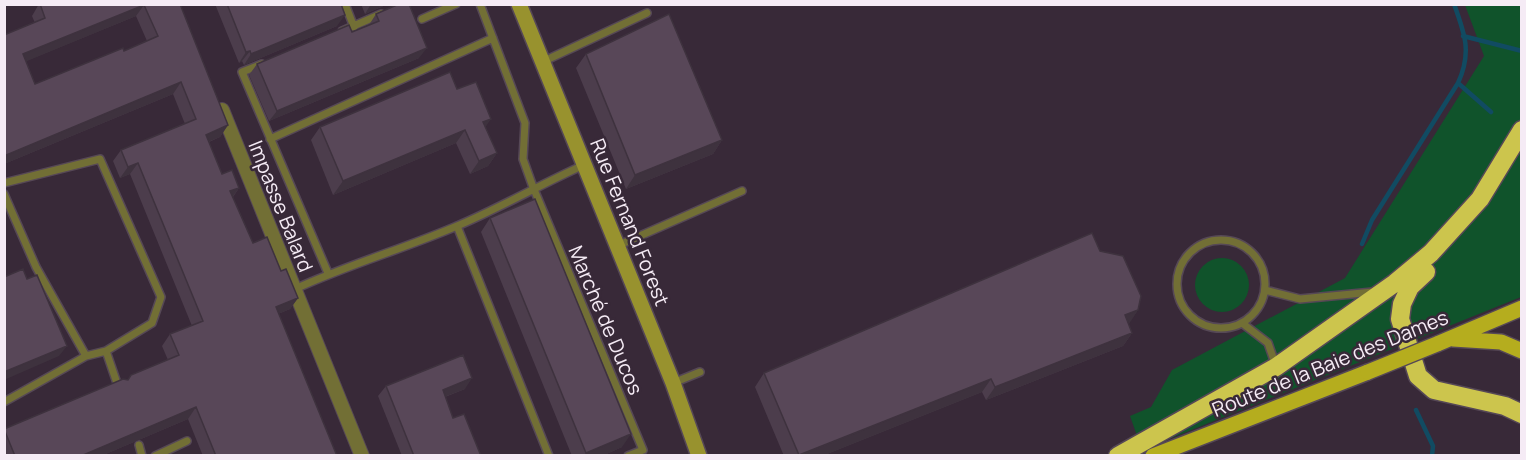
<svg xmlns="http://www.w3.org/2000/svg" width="1526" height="460" font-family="Manrope,sans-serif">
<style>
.green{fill:#10532b}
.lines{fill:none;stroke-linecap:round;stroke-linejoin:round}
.stream{stroke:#114b62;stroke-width:4.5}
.lane-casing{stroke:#564856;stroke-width:10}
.street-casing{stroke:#564856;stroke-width:16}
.secondary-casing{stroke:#564856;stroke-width:18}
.primary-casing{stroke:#564856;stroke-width:18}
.highway-casing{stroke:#564856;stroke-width:21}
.lane{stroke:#726f35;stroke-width:7}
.street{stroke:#726f35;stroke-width:14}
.secondary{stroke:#98922e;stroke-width:15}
.primary{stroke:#b5ad1e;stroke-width:15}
.highway{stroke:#ccc54d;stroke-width:18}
.primary-bridge-casing{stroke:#564856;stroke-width:18;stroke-linecap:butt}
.primary-bridge{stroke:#b5ad1e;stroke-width:15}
.wall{fill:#4c3d4c;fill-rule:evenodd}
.shaded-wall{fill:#3e323e}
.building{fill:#584758;stroke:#3e323e;stroke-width:1.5;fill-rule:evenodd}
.labels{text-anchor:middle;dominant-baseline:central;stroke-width:5;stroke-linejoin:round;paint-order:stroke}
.street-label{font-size:20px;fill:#f5ebf5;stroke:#382938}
</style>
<rect width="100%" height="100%" fill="#382938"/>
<path class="green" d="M 1465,5 L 1521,5 L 1521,297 L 1142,450 L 1130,416 L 1151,407 L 1172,370 L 1345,278 L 1484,56 Z
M1195 285a27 27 0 1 1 54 0a27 27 0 1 1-54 0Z"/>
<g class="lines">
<path class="stream" d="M 1463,36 L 1522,51
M 1458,83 L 1491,112
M 1362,244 L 1372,220 L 1458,83 C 1472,53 1465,34 1454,4
M 1416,410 L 1433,446 L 1432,456"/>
<defs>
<path id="lane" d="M 345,4 L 354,27
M 480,4 L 525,123 L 523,159 L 533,187 L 643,450 L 628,456
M 422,19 L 456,4
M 342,31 L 381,14
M 542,62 L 647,13
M 262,64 L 242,72 L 328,273
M 270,139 L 493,38
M 4,183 L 100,159 L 161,297 L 152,323 L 106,351 L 86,356
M 4,194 L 36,267 L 86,356 L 4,402
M 457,226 L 549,456
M1177 284a44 44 0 1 1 88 0a44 44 0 1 1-88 0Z
M 617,246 L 742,191
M 295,289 C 347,265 403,249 457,226 C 500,208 541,184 584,165
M 1265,290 L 1300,299 L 1373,292
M 1242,323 L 1268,343 L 1276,366
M 106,351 L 118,386
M 673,383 L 700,372
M 139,445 L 142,456
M 155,456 L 187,441"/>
<path id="street" d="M 222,110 L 362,456"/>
<path id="secondary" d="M 519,4 L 673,383 L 699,456"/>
<path id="primary" d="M 1453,339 L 1501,342 L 1522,351
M 1437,344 L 1522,308
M 1153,456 L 1368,372"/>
<path id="highway" d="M 1426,272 L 1410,287 L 1402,304 L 1400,319 L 1418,376 L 1434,390 L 1505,406 L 1522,414
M 1118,456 L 1276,367 L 1395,283 L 1431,253 L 1480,199 L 1522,130"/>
</defs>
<use href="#lane" class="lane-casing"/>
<use href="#street" class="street-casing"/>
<use href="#secondary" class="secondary-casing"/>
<use href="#primary" class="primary-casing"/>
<use href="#highway" class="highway-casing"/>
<use href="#lane" class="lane"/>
<use href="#street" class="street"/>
<use href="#secondary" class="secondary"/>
<use href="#primary" class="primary"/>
<use href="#highway" class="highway"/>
<defs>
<path id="primary-bridge" d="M 1368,372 L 1437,344"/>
</defs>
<use href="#primary-bridge" class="primary-bridge-casing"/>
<use href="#primary-bridge" class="primary-bridge"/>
</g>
<path class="wall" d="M 39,4 L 180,4 L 228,125 L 220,137 L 209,142 L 222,174 L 232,170 L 239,188 L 233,197 L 253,243 L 267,237 L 281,271 L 286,269 L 298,298 L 290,309 L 278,314 L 337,456 L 203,456 L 188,419 L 101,456 L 4,456 L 4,429 L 123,379 L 128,380 L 131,375 L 168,360 L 162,346 L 170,334 L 192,326 L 130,174 L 120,178 L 113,161 L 121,150 L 185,124 L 173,94 L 4,164 L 4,35 L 35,23 L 32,16 ZM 136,16 L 147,41 L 124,51 L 123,48 L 35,84 L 26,61 Z
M 215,4 L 341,4 L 337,26 L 244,65 L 242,61 L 239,63 Z
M 361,4 L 388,4 L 365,14 Z
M 376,14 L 419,58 L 269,121 L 249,75 L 257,64 L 352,32 L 369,25 Z
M 586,54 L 722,140 L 713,154 L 626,189 L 576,68 Z
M 457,89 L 485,127 L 497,153 L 488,166 L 470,174 L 456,143 L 333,195 L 311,140 L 320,127 Z
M 490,218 L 622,447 L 602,456 L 572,456 L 481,232 Z
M 1100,251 L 1138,310 L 1128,324 L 1132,333 L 1123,346 L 986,400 L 982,392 L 822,456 L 784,456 L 755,387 L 764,373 Z
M 386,386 L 465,389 L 445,397 L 453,418 L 481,456 L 402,456 L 378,396 Z"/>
<path class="shaded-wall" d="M 371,4 L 388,4 L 365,14 Z
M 144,5 L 136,16 L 15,66 L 23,54 Z
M 345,15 L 337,26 L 244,65 L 251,54 Z
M 427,48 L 419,58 L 269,121 L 277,111 Z
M 250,51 L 242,61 L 239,63 L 246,52 Z
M 181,82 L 173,94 L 4,164 L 4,156 Z
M 491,119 L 482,132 L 483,122 Z
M 228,125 L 220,137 L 198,146 L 206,135 Z
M 465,130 L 456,143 L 333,195 L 343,181 Z
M 722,140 L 713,154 L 626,189 L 635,175 Z
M 497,153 L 488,166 L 470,174 L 479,161 Z
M 138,163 L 130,174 L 120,178 L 128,167 Z
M 239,188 L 231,199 L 230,191 Z
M 298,298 L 290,309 L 268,318 L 276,307 Z
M 1138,310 L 1129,324 L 1116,329 L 1125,315 Z
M 1132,333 L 1123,346 L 986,400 L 995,387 Z
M 67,346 L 59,356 L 4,380 L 4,372 Z
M 472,378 L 465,389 L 436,400 L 443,390 Z
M 991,379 L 982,392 L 822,456 L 798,456 Z
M 196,407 L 188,419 L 101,456 L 81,456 Z
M 631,434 L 622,447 L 602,456 L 584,456 L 586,453 Z"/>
<path class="building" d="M 40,4 L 180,4 L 228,125 L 206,135 L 222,174 L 232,170 L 239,188 L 230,191 L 253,243 L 267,237 L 281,271 L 286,269 L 298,298 L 276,307 L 337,456 L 216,456 L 196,407 L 81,456 L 15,456 L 4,429 L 123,379 L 128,380 L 131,375 L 179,355 L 170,334 L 203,321 L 138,163 L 128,167 L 121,150 L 196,119 L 181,82 L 4,156 L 4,35 L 45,18 ZM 144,5 L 158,36 L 124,51 L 123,48 L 35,84 L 23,54 Z
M 227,4 L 341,4 L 345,15 L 251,54 L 250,51 L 246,52 Z
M 399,4 L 409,4 L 427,48 L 277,111 L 257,64 L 349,25 L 352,32 L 379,21 L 376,14 Z
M 669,14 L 722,140 L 635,175 L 586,54 Z
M 450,72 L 457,89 L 476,82 L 491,119 L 483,122 L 497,153 L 479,161 L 465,130 L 343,181 L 320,127 Z
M 535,199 L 631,434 L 586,453 L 490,218 Z
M 1092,233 L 1100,251 L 1123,256 L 1141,296 L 1138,310 L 1125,315 L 1132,333 L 995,387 L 991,379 L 799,455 L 764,373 Z
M 23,269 L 27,279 L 37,275 L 67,346 L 4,372 L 4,277 Z
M 463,355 L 472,378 L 443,390 L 453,418 L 464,414 L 481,456 L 414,456 L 386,386 Z"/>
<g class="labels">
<g class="street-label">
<text transform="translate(281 206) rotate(68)">Impasse Balard</text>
<text transform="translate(630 222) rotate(68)">Rue Fernand Forest</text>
<text transform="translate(606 320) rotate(67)">Marché de Ducos</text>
<text transform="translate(1330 363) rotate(-22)">Route de la Baie des Dames</text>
</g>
</g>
<rect width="1526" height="460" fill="none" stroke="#f5ebf5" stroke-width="12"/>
</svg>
